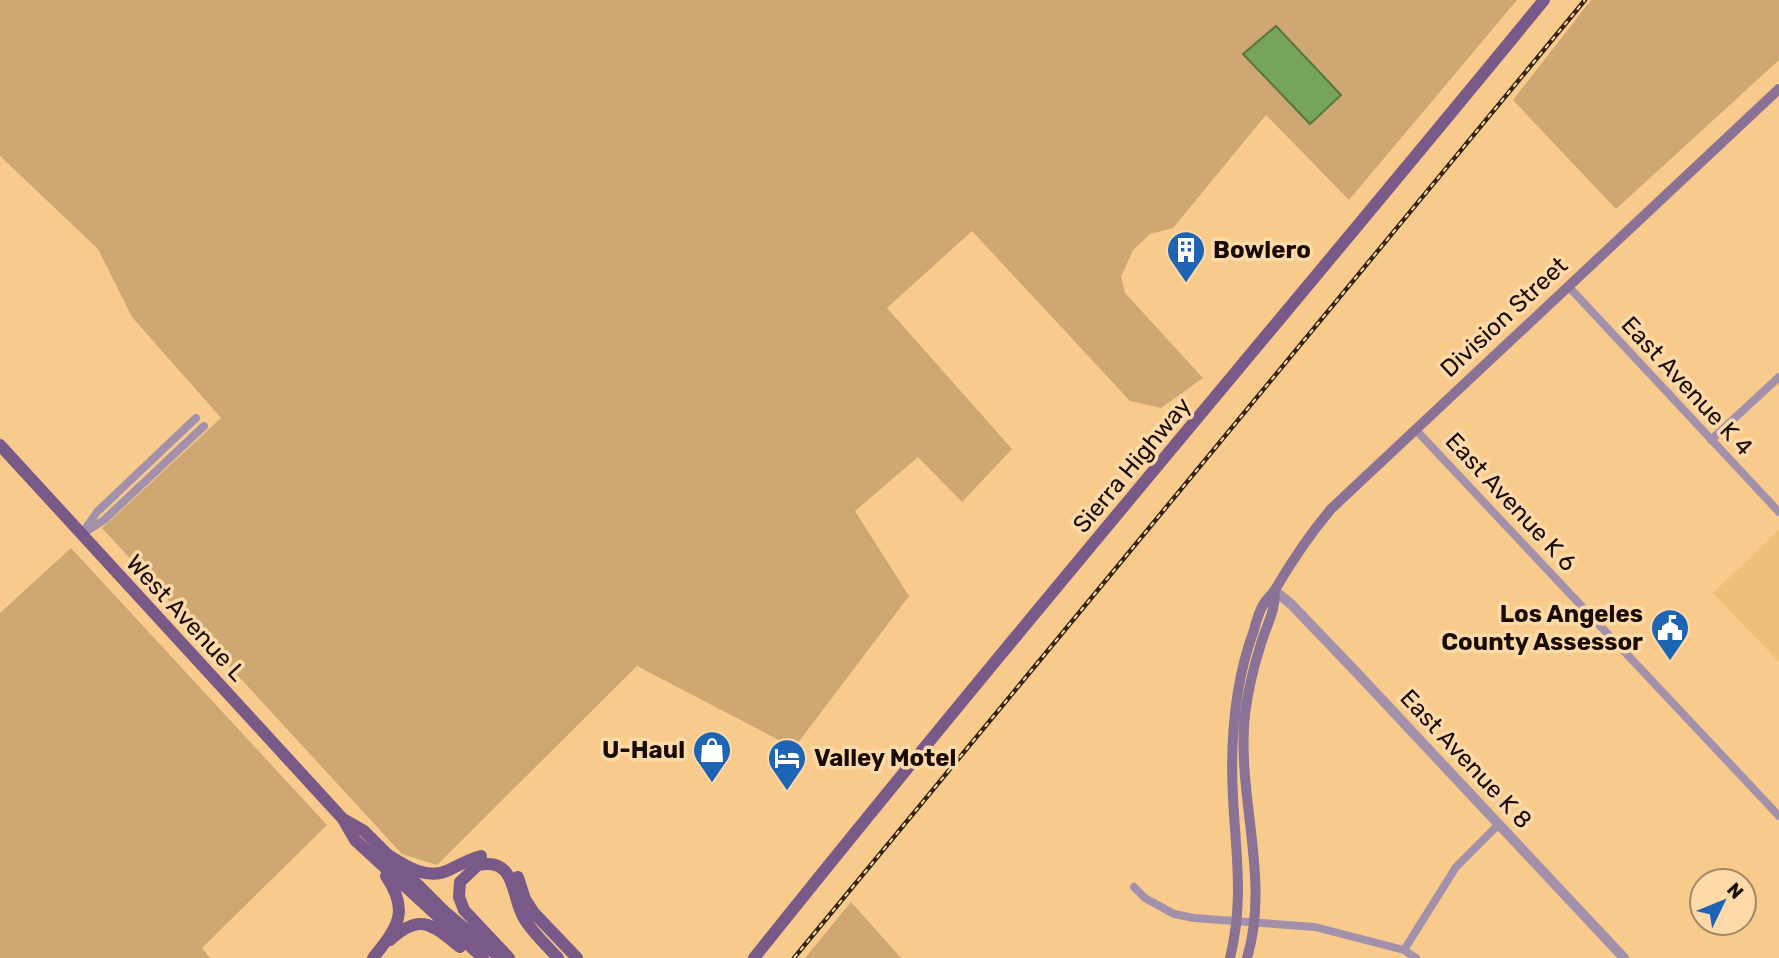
<svg xmlns="http://www.w3.org/2000/svg" width="1779" height="958" font-family="Rubik,sans-serif">
<style>
.built{fill:#efbe78}
.green{fill:#cea772}
.water{fill:#75a45a;stroke:#59763f;stroke-width:2}
.lines{fill:none;stroke-linecap:round;stroke-linejoin:round}
.minor{stroke:#a391ab;stroke-width:8}
.tertiary{stroke:#a391ab;stroke-width:10}
.secondary{stroke:#8a7196;stroke-width:10}
.primary{stroke:#795987;stroke-width:12}
.rail-casing{stroke:#352312;stroke-width:4.5}
.rail{stroke:#fedaa9;stroke-width:2;stroke-dasharray:5;stroke-linecap:butt}
.labels{text-anchor:middle;dominant-baseline:central;stroke-width:7;stroke-linejoin:round;paint-order:stroke}
.poi-label{font-size:24px;font-weight:bold;fill:#190a00;stroke:#fedaa9;text-anchor:start}
.street-label{font-size:24px;fill:#190a00;stroke:#fedaa9}
</style>
<rect width="100%" height="100%" fill="#f8cb8d"/>
<path class="built" d="M 1779,530 L 1779,662 L 1713,593 Z"/>
<path class="green" d="M 0,0 L 1517,0 L 1349,200 L 1266,115 L 1173,228 L 1150,234 L 1133,250 L 1121,277 L 1125,293 L 1203,378 L 1161,408 L 1130,401 L 972,231 L 887,308 L 1012,449 L 962,502 L 918,457 L 855,511 L 909,596 L 794,748 L 637,666 L 437,865 L 402,854 L 102,528 L 221,418 L 132,317 L 98,249 L 0,156 Z
M 1591,0 L 1779,0 L 1779,60 L 1616,209 L 1513,100 Z
M 71,548 L 327,825 L 202,948 L 210,958 L 0,958 L 0,613 Z
M 851,902 L 901,958 L 805,958 Z"/>
<path class="water" d="M 1276,26 L 1341,95 L 1310,124 L 1243,54 Z"/>
<g class="lines">
<path class="minor" d="M 1568,286 L 1779,512
M 1415,429 L 1779,816
M 1711,440 L 1779,377
M 84,533 L 104,520 L 204,426
M 81,535 L 97,512 L 196,418
M 1134,887 L 1145,898 L 1174,914 L 1194,918 L 1315,927 L 1404,950 L 1416,958
M 1404,950 L 1456,867 L 1499,824"/>
<path class="tertiary" d="M 1275,591 L 1291,604 L 1357,673 L 1624,958"/>
<path class="secondary" d="M 1230,958 C 1244,901 1236,855 1233,798 C 1230,741 1234,684 1254,630 C 1256,622 1259,612 1263,605 C 1267,598 1273,594 1276,588 C 1293,559 1310,534 1331,509 L 1779,89
M 1247,958 C 1271,879 1236,795 1245,714 C 1248,691 1253,669 1260,647 C 1266,625 1275,614 1275,591"/>
<path class="primary" d="M 0,445 L 343,819 L 355,840 L 483,958
M 343,819 L 364,831 L 444,911 L 497,955
M 385,853 C 404,865 426,881 449,870 C 460,865 469,859 481,856
M 518,877 L 525,899 L 534,913 L 577,958
M 390,940 C 421,912 432,925 460,947
M 373,958 C 398,927 410,911 386,876
M 509,958 L 464,910 L 459,897 L 460,882 L 478,865 C 518,857 510,897 525,920 C 534,934 547,946 558,958
M 754,958 C 1012,635 1282,320 1544,0"/>
<defs>
<path id="rail" d="M 794,958 L 1585,0"/>
</defs>
<use href="#rail" class="rail-casing"/>
<use href="#rail" class="rail"/>
</g>
<defs>
<symbol id="building-pin" viewBox="-11 -11 22 30"><path d="M0 17L-7.5 6A9.5 9.5 0 1 1 7.5 6Z" fill="#1e64b4" stroke="#fedaa9"/><path d="M-4-6H4V6H1V3H-1V6H-4ZM-2.5-4.3h1.7v1.8h-1.7ZM.8-4.3h1.7v1.8H.8ZM-2.5-1h1.7V.8h-1.7ZM.8-1h1.7V.8H.8Z" fill="#fff"/></symbol>
<symbol id="civic-pin" viewBox="-11 -11 22 30"><path d="M0 17L-7.5 6A9.5 9.5 0 1 1 7.5 6Z" fill="#1e64b4" stroke="#fedaa9"/><path d="M-.6-6.5H3V-4.5H.6V-3L4-1V1h2V6H-6V1h2V-1L-.6-3ZM-1.2 2.5V6h2.4V2.5Z" fill="#fff"/></symbol>
<symbol id="shop-pin" viewBox="-11 -11 22 30"><path d="M0 17L-7.5 6A9.5 9.5 0 1 1 7.5 6Z" fill="#1e64b4" stroke="#fedaa9"/><path d="M-5-2.5h2.3a2.7 3.5 0 0 1 5.4 0H5L5.5 6h-11ZM-1.5-2.5h3a1.5 2.3 0 0 0-3 0Z" fill="#fff"/></symbol>
<symbol id="hotel-pin" viewBox="-11 -11 22 30"><path d="M0 17L-7.5 6A9.5 9.5 0 1 1 7.5 6Z" fill="#1e64b4" stroke="#fedaa9"/><path d="M-6-4.5h1.5V1H6V5H4.5V3h-9V5H-6ZM-4 0a1.8 1.8 0 1 1 3.6 0ZM.5 0V-2.5h3Q6-2.5 6 0Z" fill="#fff"/></symbol>
</defs>
<g fill-rule="evenodd">
<use href="#building-pin" x="1164" y="228" width="44" height="60"/>
<use href="#civic-pin" x="1648" y="606" width="44" height="60"/>
<use href="#shop-pin" x="690" y="728" width="44" height="60"/>
<use href="#hotel-pin" x="765" y="736" width="44" height="60"/>
</g>
<g class="labels">
<g class="poi-label">
<text x="1213" y="250">Bowlero</text>
<text x="1643" y="614" text-anchor="end">Los Angeles<tspan x="1643" dy="28">County Assessor</tspan></text>
<text x="685" y="750" text-anchor="end">U-Haul</text>
<text x="814" y="758">Valley Motel</text>
</g>
<g class="street-label">
<text transform="translate(1504 317) rotate(-43)">Division Street</text>
<text transform="translate(1687 386) rotate(47)">East Avenue K 4</text>
<text transform="translate(1132 465) rotate(-50)">Sierra Highway</text>
<text transform="translate(1511 502) rotate(47)">East Avenue K 6</text>
<text transform="translate(186 618) rotate(47)">West Avenue L</text>
<text transform="translate(1466 759) rotate(47)">East Avenue K 8</text>
</g>
</g>
<g transform="translate(1723 902) rotate(47)"><circle r="33" fill="#fedaa9" stroke="#a28765" stroke-width="2"/>
<path d="M0-5L12 26L0 18L-12 26Z" fill="#1e64b4"/>
<text y="-10" font-size="19" font-weight="bold" text-anchor="middle" fill="#190a00">N</text>
</g>
</svg>
